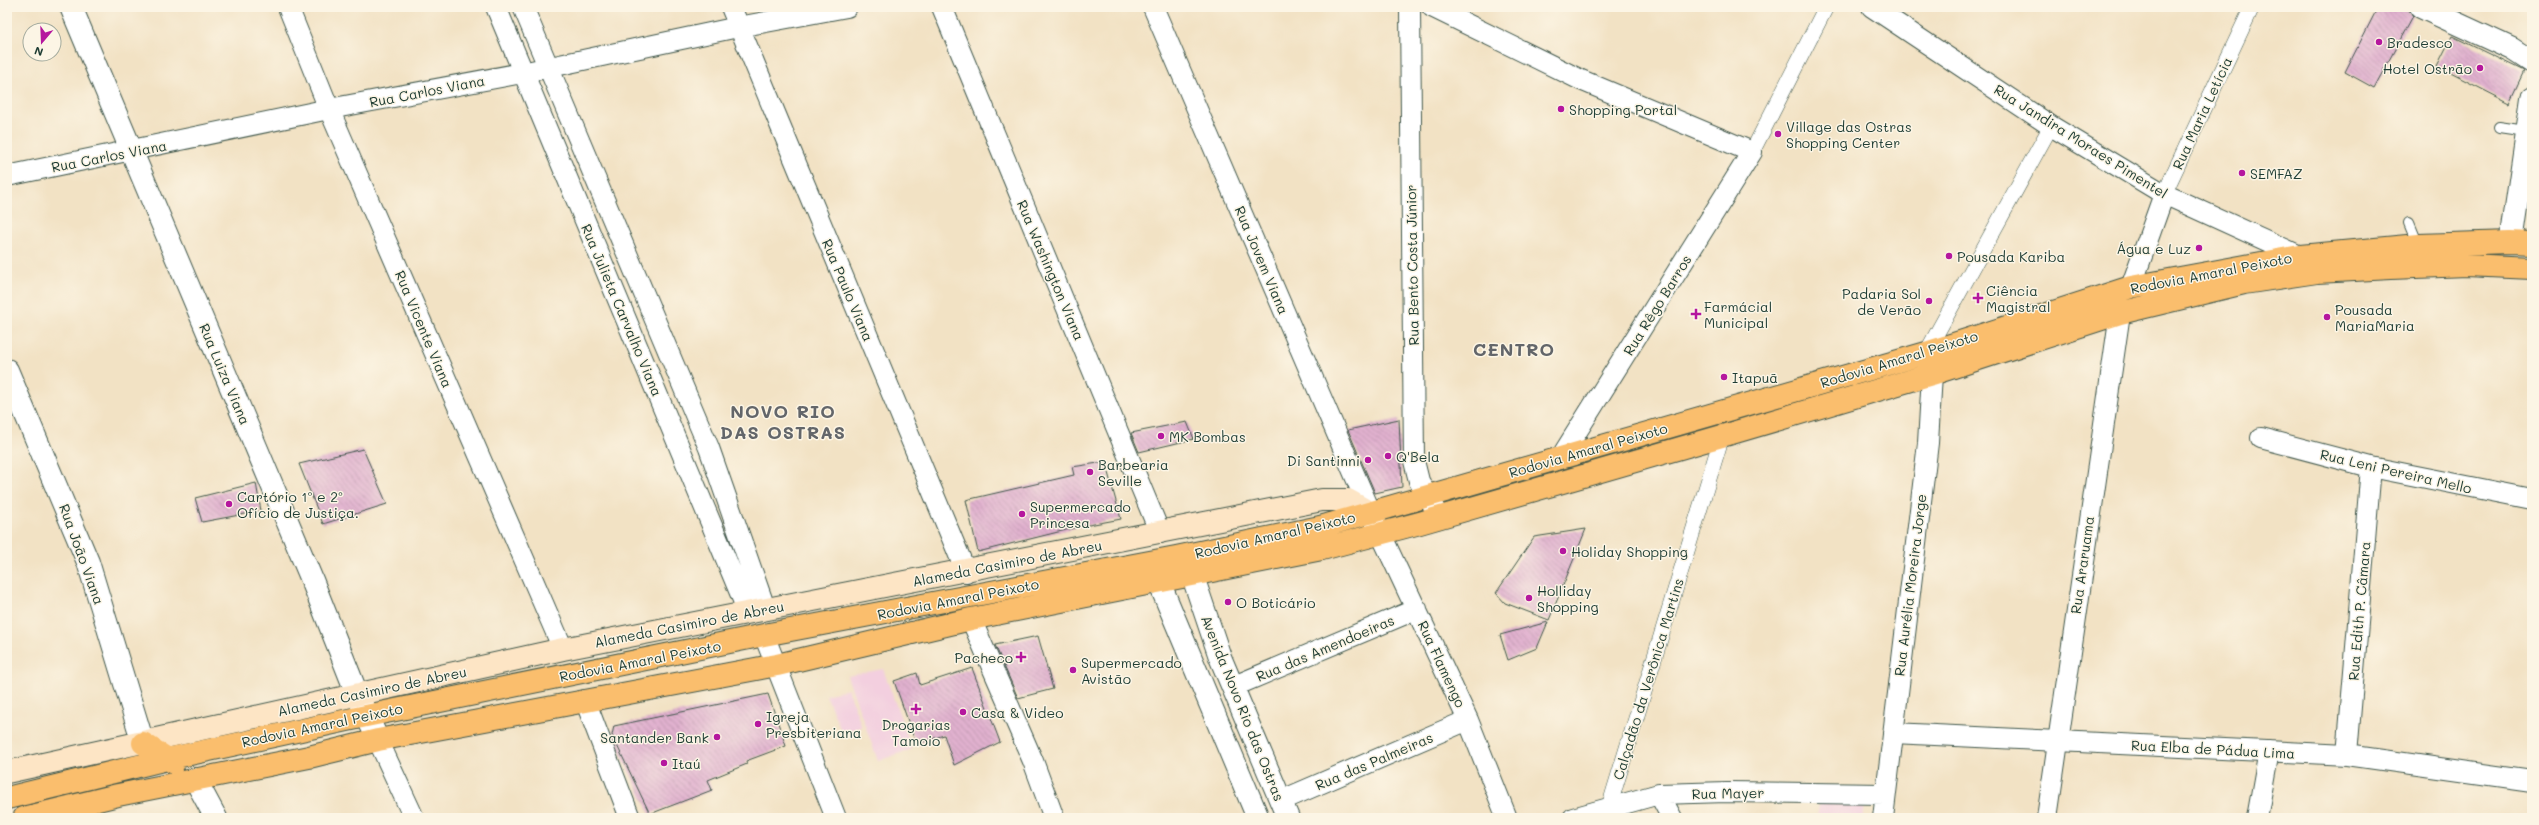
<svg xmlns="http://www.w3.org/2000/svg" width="2539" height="825" font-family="Mali,sans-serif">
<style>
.built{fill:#f3cfdf}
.building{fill:url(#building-back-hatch)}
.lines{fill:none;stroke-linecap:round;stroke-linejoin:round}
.service-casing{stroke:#3f564a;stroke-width:12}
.pedestrian-casing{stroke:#3f564a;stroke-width:16}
.minor-casing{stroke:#3f564a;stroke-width:22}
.tertiary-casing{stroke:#3f564a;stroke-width:24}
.secondary-casing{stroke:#3f564a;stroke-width:24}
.trunk-casing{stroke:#3f564a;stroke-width:24}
.service{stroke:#fff;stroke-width:10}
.pedestrian{stroke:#fff;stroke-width:15}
.minor{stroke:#fff;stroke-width:20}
.tertiary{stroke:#fff;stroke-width:22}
.secondary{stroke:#fde5c5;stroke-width:22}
.trunk{stroke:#fabe6d;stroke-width:22}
.poi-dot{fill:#b5179e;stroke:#fcf5e5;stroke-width:1.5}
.labels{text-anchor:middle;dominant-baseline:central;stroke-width:3;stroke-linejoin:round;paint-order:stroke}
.poi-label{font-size:14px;fill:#1f3d34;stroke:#fcf5e5;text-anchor:start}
.street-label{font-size:14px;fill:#1f3d34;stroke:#fcf5e5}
.district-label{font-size:18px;font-weight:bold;letter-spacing:1px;fill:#63666a;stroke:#fcf5e5}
</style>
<defs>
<pattern id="building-back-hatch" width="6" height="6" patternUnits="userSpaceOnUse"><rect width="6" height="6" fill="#e1b1cf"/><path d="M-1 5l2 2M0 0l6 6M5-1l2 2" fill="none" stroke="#b691a9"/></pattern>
</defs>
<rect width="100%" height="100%" fill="#fcf5e5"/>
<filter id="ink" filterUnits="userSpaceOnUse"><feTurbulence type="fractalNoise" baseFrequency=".025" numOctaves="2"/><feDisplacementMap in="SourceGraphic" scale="8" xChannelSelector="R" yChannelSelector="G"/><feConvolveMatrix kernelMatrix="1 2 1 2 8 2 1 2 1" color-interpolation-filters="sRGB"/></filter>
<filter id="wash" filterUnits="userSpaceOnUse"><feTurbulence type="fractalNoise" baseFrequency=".012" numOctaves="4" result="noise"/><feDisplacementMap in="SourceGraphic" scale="16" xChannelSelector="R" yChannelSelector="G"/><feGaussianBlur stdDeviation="0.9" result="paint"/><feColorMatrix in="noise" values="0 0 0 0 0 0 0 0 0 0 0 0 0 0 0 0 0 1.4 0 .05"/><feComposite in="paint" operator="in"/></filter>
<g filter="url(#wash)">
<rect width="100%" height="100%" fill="#f2e2c4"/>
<path class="built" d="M 883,669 L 912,749 L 878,761 L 847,676 Z
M 848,689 L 862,727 L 842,733 L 826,695 Z
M 1820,798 L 1866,799 L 1863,818 L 1817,818 Z"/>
<g id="blocks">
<path class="building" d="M 2378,7 L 2403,7 L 2409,10 L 2413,16 L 2374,88 L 2345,72 Z
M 2452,36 L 2524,71 L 2509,103 L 2437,66 Z
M 1399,419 L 1402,487 L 1375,493 L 1348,430 Z
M 1187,422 L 1194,439 L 1139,452 L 1131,433 Z
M 363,449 L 387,504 L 323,524 L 299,464 Z
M 1105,462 L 1121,519 L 1078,527 L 978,552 L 966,500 L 1074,475 L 1072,467 Z
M 256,483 L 261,511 L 202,522 L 195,498 Z
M 1586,529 L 1549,620 L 1505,603 L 1496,593 L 1534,537 Z
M 1548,622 L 1537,648 L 1508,660 L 1500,635 Z
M 1038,636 L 1053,689 L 1018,698 L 995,645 Z
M 972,668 L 1000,742 L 954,765 L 944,735 L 916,744 L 894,681 L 917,673 L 920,685 Z
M 768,694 L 786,746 L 746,761 L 747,764 L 708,780 L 712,790 L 650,814 L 612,735 L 614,726 Z"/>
</g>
</g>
<g filter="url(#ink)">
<use href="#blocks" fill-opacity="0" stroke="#3f564a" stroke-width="1"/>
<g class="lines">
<defs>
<path id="service" d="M 2499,127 L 2526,131
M 2409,223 L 2418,245"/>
<path id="pedestrian" d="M 1752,152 L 1826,7
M 2164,194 L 2252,7
M 1926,353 L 2051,126
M 1609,807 L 1722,436"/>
<path id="minor" d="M 288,7 L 329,109 L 563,649
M 496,7 L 748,612
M 523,7 L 709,448 L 765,608
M 731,7 L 966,572
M 942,7 L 1160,533
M 1153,7 L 1371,513 L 1468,720 L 1507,818
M 1410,7 L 1414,461 L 1419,481 L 1439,517
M 1432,7 L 1581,80 L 1752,152 L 1561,457
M 1872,7 L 2051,126 L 2164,194 L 2300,256
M 7,176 L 329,109 L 522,73 L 738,27 L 847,7
M 2131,287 L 2164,194
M 2261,438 L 2371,467 L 2532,499
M 971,619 L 1033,761 L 1054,818
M 764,635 L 836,818
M 1232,687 L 1417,609
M 585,700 L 630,818
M 1893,733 L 2347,755 L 2532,781
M 378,740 L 414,818
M 2347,755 L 2371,467
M 1659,794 L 1672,818
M 1280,801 L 1468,720
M 1573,818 L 1659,794 L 1727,792 L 1885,794
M 1883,818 L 1928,443 L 1932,374 L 1928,359
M 2047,818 L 2120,313
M 2257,818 L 2269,751"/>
<path id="tertiary" d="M 71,7 L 312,580 L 357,694 L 378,740
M 2421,7 L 2512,49 L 2532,62
M 2511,242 L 2532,98
M 7,370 L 88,562 L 143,743
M 1192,574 L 1220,657 L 1288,818
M 1159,582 L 1258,818
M 195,779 L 216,818"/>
<path id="secondary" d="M 7,772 L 563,649 L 1322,500 L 1348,500 L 1371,513"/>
<path id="trunk" d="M 143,743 L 174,763
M 7,798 L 167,759 L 366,716 L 764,635 L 1176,557 L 1320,527 L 1926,353 L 2131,287 L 2300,256 L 2418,245 L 2511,242 L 2532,243
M 24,818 L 118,795 L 309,757 L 378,740 L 777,665 L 971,619 L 1322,549 L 1420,523 L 1722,436 L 1932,374 L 2120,313 L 2244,283 L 2317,272 L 2391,268 L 2466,265 L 2532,268"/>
</defs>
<use href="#service" class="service-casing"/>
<use href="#pedestrian" class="pedestrian-casing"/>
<use href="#minor" class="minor-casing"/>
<use href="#tertiary" class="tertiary-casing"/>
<use href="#secondary" class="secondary-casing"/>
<use href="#trunk" class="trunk-casing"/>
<use href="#service" class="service"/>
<use href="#pedestrian" class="pedestrian"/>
<use href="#minor" class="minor"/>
<use href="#tertiary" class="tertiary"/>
<use href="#secondary" class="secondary"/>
<use href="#trunk" class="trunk"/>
</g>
</g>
<g class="poi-dot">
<circle cx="2379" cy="42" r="4"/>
<circle cx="2480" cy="68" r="4"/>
<circle cx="1561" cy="109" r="4"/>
<circle cx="1778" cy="134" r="4"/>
<circle cx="2242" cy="173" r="4"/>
<circle cx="2199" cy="248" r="4"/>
<circle cx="1949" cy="256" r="4"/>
<path d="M1976 292h4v4h4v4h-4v4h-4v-4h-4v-4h4z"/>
<circle cx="1929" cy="301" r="4"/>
<path d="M1694 308h4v4h4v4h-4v4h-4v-4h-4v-4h4z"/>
<circle cx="2327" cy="317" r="4"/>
<circle cx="1724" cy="377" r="4"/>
<circle cx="1161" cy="436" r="4"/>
<circle cx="1388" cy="456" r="4"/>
<circle cx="1368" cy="460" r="4"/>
<circle cx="1090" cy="472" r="4"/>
<circle cx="229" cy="504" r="4"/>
<circle cx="1022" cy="514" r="4"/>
<circle cx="1563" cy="551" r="4"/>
<circle cx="1529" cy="598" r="4"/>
<circle cx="1228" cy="602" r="4"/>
<path d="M1019 651h4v4h4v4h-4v4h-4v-4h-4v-4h4z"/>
<circle cx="1073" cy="670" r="4"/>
<path d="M914 703h4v4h4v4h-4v4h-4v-4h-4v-4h4z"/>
<circle cx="963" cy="712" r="4"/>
<circle cx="758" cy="724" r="4"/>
<circle cx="717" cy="737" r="4"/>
<circle cx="664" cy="763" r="4"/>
</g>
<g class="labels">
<g class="poi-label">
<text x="2387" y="42">Bradesco</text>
<text x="2472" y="68" text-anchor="end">Hotel Ostrão</text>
<text x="1569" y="109">Shopping Portal</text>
<text x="1786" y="126">Village das Ostras<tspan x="1786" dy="16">Shopping Center</tspan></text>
<text x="2250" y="173">SEMFAZ</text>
<text x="2191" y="248" text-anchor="end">Água e Luz</text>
<text x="1957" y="256">Pousada Kariba</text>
<text x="1986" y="290">Ciência<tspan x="1986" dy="16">Magistral</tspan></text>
<text x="1921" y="293" text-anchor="end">Padaria Sol<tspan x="1921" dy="16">de Verão</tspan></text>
<text x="1704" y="306">Farmácial<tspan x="1704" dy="16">Municipal</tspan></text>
<text x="2335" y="309">Pousada<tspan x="2335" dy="16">MariaMaria</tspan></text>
<text x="1732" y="377">Itapuã</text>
<text x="1169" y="436">MK Bombas</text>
<text x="1396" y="456">Q'Bela</text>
<text x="1360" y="460" text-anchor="end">Di Santinni</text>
<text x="1098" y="464">Barbearia<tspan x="1098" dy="16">Seville</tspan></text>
<text x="237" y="496">Cartório 1º e 2º<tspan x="237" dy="16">Ofício de Justiça.</tspan></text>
<text x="1030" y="506">Supermercado<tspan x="1030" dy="16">Princesa</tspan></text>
<text x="1571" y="551">Holiday Shopping</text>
<text x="1537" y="590">Holliday<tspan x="1537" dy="16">Shopping</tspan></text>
<text x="1236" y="602">O Boticário</text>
<text x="1013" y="657" text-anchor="end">Pacheco</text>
<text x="1081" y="662">Supermercado<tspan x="1081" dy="16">Avistão</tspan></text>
<text x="971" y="712">Casa &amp; Video</text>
<text x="766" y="716">Igreja<tspan x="766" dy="16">Presbiteriana</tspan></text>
<text x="916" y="724" text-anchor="middle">Drogarias<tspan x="916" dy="16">Tamoio</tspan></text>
<text x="709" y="737" text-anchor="end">Santander Bank</text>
<text x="672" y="763">Itaú</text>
</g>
<g class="street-label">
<text transform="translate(427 91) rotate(-11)">Rua Carlos Viana</text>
<text transform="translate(2202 113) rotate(-65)">Rua Maria Letícia</text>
<text transform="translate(2081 141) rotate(32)">Rua Jandira Moraes Pimentel</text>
<text transform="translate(109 156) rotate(-11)">Rua Carlos Viana</text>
<text transform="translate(1262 260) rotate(67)">Rua Jovem Viana</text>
<text transform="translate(1412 265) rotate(-91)">Rua Bento Costa Júnior</text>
<text transform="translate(1051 270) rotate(67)">Rua Washington Viana</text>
<text transform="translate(2211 273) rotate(-11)">Rodovia Amaral Peixoto</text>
<text transform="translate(848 290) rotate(67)">Rua Paulo Viana</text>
<text transform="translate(1657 305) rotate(-58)">Rua Rêgo Barros</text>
<text transform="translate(622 310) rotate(67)">Rua Julieta Carvalho Viana</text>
<text transform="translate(424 329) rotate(67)">Rua Vicente Viana</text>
<text transform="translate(1899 359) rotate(-17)">Rodovia Amaral Peixoto</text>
<text transform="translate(225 374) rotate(67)">Rua Luiza Viana</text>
<text transform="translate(1588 450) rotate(-16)">Rodovia Amaral Peixoto</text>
<text transform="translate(2396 471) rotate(13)">Rua Leni Pereira Mello</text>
<text transform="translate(1275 535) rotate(-13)">Rodovia Amaral Peixoto</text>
<text transform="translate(82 554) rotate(70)">Rua João Viana</text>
<text transform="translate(1007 563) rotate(-11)">Alameda Casimiro de Abreu</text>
<text transform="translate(2082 565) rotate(-82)">Rua Araruama</text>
<text transform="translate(1910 585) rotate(-83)">Rua Aurélia Moreira Jorge</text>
<text transform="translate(958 599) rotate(-11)">Rodovia Amaral Peixoto</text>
<text transform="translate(2359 611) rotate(-85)">Rua Edith P. Câmara</text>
<text transform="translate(689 624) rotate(-11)">Alameda Casimiro de Abreu</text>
<text transform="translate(1325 648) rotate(-23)">Rua das Amendoeiras</text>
<text transform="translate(640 661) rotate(-11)">Rodovia Amaral Peixoto</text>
<text transform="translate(1442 664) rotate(65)">Rua Flamengo</text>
<text transform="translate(1648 679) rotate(-73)">Calçadão da Verônica Martins</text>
<text transform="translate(372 691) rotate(-12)">Alameda Casimiro de Abreu</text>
<text transform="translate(1243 708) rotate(68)">Avenida Novo Rio das Ostras</text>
<text transform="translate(322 725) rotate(-12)">Rodovia Amaral Peixoto</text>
<text transform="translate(2213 749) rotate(3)">Rua Elba de Pádua Lima</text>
<text transform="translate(1374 761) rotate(-23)">Rua das Palmeiras</text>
<text transform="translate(1728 793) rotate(-1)">Rua Mayer</text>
</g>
<g class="district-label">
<text x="1514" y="349">CENTRO</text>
<text x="783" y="411">NOVO RIO<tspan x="783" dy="21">DAS OSTRAS</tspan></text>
</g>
</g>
<rect width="2539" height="825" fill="none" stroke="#fcf5e5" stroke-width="24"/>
<g transform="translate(42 42) rotate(199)"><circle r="19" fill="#fcf5e5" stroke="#a4ab9e"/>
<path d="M0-3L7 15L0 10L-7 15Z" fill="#b5179e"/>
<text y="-6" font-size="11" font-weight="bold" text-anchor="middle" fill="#1f3d34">N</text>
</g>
</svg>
